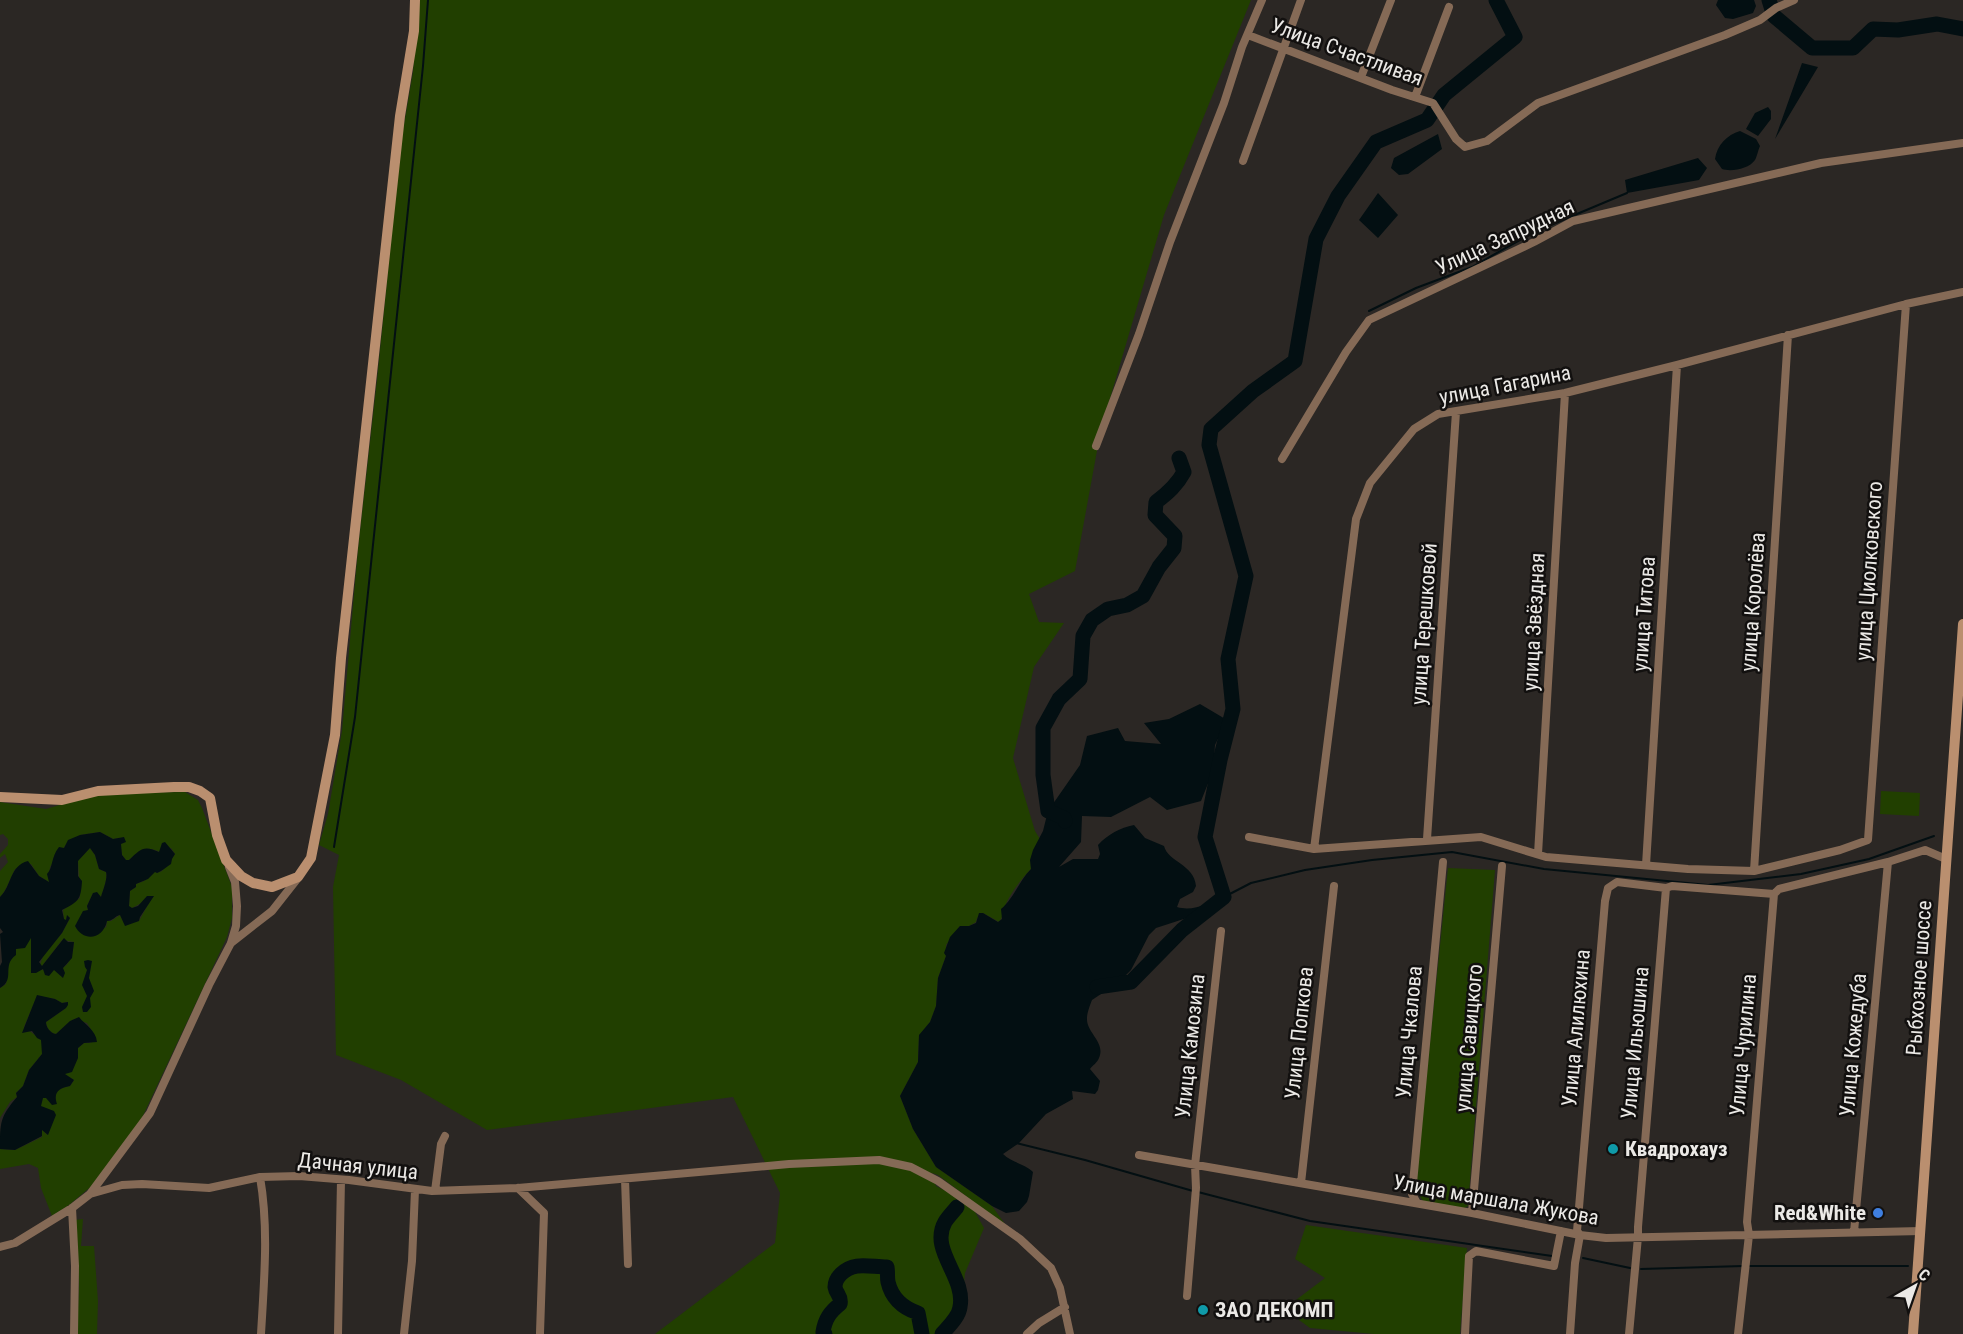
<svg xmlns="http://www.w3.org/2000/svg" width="1963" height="1334" font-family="'Roboto Condensed',sans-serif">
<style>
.green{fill:#213f00}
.water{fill:#030f12}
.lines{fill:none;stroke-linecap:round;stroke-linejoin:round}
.stream{stroke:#030f12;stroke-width:2}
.river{stroke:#030f12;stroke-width:15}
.street{stroke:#856a56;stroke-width:8}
.secondary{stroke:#ba8f6f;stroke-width:10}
.culture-dot{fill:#0f9aa8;stroke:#12100f;stroke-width:2}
.shop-dot{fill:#3f7fe0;stroke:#12100f;stroke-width:2}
.labels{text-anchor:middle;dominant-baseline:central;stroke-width:5;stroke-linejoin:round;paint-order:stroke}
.street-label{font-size:21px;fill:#ebe9e6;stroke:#12100f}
.poi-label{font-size:21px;font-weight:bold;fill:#ebe9e6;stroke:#12100f;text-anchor:start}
</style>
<rect width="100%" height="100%" fill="#2b2724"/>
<path class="green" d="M 418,0 L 1251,0 L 1164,215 L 1101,429 L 1075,571 L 1029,594 L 1039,622 L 1064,623 L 1034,667 L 1013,758 L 1035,831 L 1040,839 C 1033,850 1030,856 1031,869 C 1022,878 1008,896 1004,909 C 1002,914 1003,917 999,922 L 983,913 L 977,918 L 976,922 L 969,926 L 960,926 L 946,945 L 946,956 L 938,978 L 936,1006 L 930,1022 L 919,1036 L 918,1062 L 900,1096 L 913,1129 L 936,1167 L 992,1206 L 1005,1224 L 983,1209 L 938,1175 L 932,1173 L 936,1186 L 952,1194 L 974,1210 L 984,1228 L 965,1273 L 960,1323 L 948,1334 L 655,1334 L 775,1243 L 780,1193 L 733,1097 L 487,1130 L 401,1080 L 336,1055 L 333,887 L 339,855 L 319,845 L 328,814 L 342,731 L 358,549 L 377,380 L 401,142 L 413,72 Z
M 1881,791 L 1920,793 L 1919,816 L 1880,814 Z
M 185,792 L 198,800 L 202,808 L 232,887 L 232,918 L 227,937 L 140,1122 L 94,1184 L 69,1205 L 52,1216 L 41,1188 L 38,1168 L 29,1164 L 0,1169 L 0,1149 L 15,1150 L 42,1137 L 42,1129 L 47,1135 L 40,1103 L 43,1097 L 54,1096 C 57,1089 63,1087 70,1086 L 74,1080 L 64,1074 L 78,1058 L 78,1048 L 84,1043 L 90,1043 L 96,1038 L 87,1023 L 74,1019 L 56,1034 C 50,1033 46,1027 46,1022 L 66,1008 L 67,1002 L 62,1003 L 55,999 L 37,996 L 24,1027 L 42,1040 L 42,1054 L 29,1070 L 23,1086 L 16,1093 L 17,1097 L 10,1102 L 0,1118 L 0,988 L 6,984 L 9,960 L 16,949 L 31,937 L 31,970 C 58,969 71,975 74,942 L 62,940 L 42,966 L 40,965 L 43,956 L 62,933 L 70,918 L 67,916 L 66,920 L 64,920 L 63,910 L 80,898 L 78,860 L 90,848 L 95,855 L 99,869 L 106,872 C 108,878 103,891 101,897 L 98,894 L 93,893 L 87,906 L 88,910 L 106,928 L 107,921 L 111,921 L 120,915 L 124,923 L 139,921 L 151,899 C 143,901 139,905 132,908 L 129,907 L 130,891 L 136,887 L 136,884 L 144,881 L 155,871 L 157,873 L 162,871 L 175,854 L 171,848 L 161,850 L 160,852 C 144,845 141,850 129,860 L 126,860 L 122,855 L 119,838 L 113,839 L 100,832 L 80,835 L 65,846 L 50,867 L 49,882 L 39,876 L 31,864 L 15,869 C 11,877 6,891 0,897 L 0,871 L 8,862 L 5,854 L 0,858 L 0,854 L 8,845 L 8,839 L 3,834 L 0,835 L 0,802 L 46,809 L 76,800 L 109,793 Z
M 1448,868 L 1495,870 L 1468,1206 L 1463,1209 L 1423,1201 L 1415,1189 Z
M 83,1219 L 81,1246 L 94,1246 L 98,1301 L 97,1334 L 77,1334 L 79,1283 L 74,1220 Z
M 1306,1225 L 1467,1248 L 1460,1334 L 1374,1334 L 1310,1328 L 1284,1309 L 1325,1278 L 1295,1259 Z"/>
<path class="water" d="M 1718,0 L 1754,0 L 1756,6 L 1753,13 L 1733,19 L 1725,18 L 1716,5 Z
M 1802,63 L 1818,67 L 1775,139 Z
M 1768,107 L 1771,111 L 1771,119 L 1758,136 L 1746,129 L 1755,113 Z
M 1740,131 L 1756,139 L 1760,146 C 1758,150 1757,157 1755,160 C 1749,169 1731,172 1722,169 L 1715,159 C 1717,145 1727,135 1740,131 Z
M 1438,134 L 1442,149 L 1408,174 L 1399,175 L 1391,168 L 1394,158 Z
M 1698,158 L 1707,168 L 1699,180 L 1627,193 L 1625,180 Z
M 1378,193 L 1398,215 L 1378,238 L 1359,220 Z
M 1200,704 L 1227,720 L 1215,745 L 1213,771 L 1201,801 L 1167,810 L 1150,797 L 1111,817 L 1082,816 L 1081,842 L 1059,867 L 1073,859 L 1098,859 L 1100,854 L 1098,845 C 1108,834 1120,828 1134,825 L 1145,838 L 1164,846 C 1168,862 1194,864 1196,886 L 1193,892 L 1180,899 L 1177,907 C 1193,912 1210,903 1224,897 L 1196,915 L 1156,928 L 1149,935 L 1131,970 L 1119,982 L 1092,1000 C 1090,1005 1087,1013 1087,1018 C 1086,1033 1106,1042 1099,1058 C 1097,1063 1093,1065 1090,1069 L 1100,1081 L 1098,1090 L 1095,1094 L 1072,1091 L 1073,1099 L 1046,1114 L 1019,1143 L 1003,1154 C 1012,1163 1024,1163 1033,1172 L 1029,1196 L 1027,1202 L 1019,1211 L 1006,1213 L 992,1206 L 936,1167 L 913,1129 L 900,1096 L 918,1062 L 919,1035 L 930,1022 L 936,1006 L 938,978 L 946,956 L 944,953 L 950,937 L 960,926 L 969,926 L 976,923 L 979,913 L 983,913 L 998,922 L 1002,919 L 1001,909 C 1014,898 1019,881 1031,869 L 1030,860 L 1033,850 L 1043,831 L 1048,811 L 1080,765 L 1087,736 L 1118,728 L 1125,741 L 1161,744 L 1144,723 L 1169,719 Z
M 100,832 L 113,839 L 124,837 L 126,842 L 121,844 L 122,855 L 126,860 L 129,860 C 141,849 143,845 159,852 L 162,843 L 165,842 L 175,854 L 172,859 L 171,864 C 166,867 162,871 157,873 L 155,872 L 148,879 L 136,884 L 136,887 L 130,891 L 129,906 L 132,908 L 138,906 L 147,896 L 154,896 L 140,917 L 139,921 L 125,926 L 120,915 C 115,916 113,921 107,921 C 103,940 83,942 75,926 L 83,911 L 88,910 L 87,906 L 93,893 L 97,892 L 101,897 C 103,890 108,878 106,872 L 99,869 L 95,855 L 90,848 L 78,861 L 78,876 L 82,881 C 81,900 78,902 62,910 L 64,919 L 66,920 L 67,915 L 70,918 L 62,933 L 39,962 L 42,966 L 64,938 L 68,942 L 74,942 L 72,958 L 63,968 L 65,973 L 63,978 L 54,970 L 49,976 L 45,975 L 43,969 L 36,973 L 31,973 L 31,938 L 25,948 L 16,949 L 16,955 C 1,966 16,979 0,988 L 0,966 L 2,962 L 0,934 L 3,932 L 0,928 L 0,897 C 12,886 9,866 28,861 L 39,876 L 49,882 L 47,874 C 53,868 51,857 59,847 L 64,848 L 68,840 L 80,835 Z
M 88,960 L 92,961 L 89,978 L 94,991 L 90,998 L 91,1007 L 87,1012 L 83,1012 L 82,1007 L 87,996 L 82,985 L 87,970 L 85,967 L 84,961 Z
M 37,995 L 55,999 L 62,1003 L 68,1002 L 68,1005 L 66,1008 L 46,1022 C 46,1027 50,1033 56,1034 L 70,1021 L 79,1017 C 85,1025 96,1030 97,1042 L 84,1043 L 78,1048 L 78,1058 L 72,1072 L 65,1074 L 74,1080 L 70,1086 C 59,1088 53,1092 57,1104 L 52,1105 L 46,1098 L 43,1098 L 41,1106 L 54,1111 L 56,1115 L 48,1135 L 42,1130 L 42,1136 L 15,1150 L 0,1149 C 0,1122 0,1117 17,1097 L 16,1093 L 23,1086 L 29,1070 L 42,1054 L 41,1040 L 37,1038 L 32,1031 L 22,1033 Z"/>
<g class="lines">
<path class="stream" d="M 1369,311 L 1416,288 L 1472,267 L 1534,232 L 1627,193
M 334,847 L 355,717 L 423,66 L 428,0
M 1224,897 L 1251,883 L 1305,870 L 1372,860 L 1452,852 L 1544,869 L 1708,885 L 1801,874 L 1869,859 L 1934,836
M 1016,1143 L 1085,1160 L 1193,1191
M 1198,1192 L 1310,1221 L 1552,1256
M 1583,1258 L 1630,1268
M 1748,1266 L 1908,1266
M 1641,1269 L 1743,1266"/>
<path class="river" d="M 1769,0 L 1774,16 L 1812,48 L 1853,48 L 1873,29 L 1898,30 L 1937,24 L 1963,29
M 1065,821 L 1064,818 L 1048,811 L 1043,775 L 1043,728 L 1059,699 L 1080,679 L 1083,636 L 1092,620 L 1108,609 L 1127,605 L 1143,596 L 1159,567 L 1174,548 L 1175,536 L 1155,515 L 1156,502 C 1168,493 1177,485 1184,472 L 1179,458
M 1097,987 L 1131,982 L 1182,930 L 1224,897 L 1205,837 L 1220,760 L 1233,709 L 1228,659 L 1246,576 L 1209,445 L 1211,429 L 1253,391 L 1295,361 L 1316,239 L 1338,196 L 1376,142 L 1427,120 L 1444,95 L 1515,37 L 1496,0
M 825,1334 L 823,1332 C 825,1319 830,1312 840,1304 C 842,1296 836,1294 835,1287 C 835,1281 837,1278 841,1274 C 854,1261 870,1267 887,1267 C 888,1273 887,1277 888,1282 C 892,1299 903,1308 918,1313 L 922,1334
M 942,1334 C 948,1327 959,1317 960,1307 C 966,1277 929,1250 945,1222 C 948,1217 953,1212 957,1207"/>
<path class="street" d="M 1248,35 L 1392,90 L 1433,103 L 1456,139 L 1465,147 L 1487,141 L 1538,103 L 1725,35 L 1760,20 L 1776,8 L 1794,0
M 1361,77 L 1391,0
M 1415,97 L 1449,7
M 1243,161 L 1301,0
M 1096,446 L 1139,334 L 1170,242 L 1224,103 L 1242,47 L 1262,0
M 1282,459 L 1346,352 L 1369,320 L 1534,242 L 1573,221 L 1821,163 L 1963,143
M 1249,837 L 1314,849 L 1481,837 L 1546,857 L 1688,869 L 1754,871 L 1840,850 L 1868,840 L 1906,304
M 1427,839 L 1456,412
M 1314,849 L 1356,519 L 1370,483 L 1414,429 L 1438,414 L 1565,393 L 1677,365 L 1906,304 L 1963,292
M 1538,854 L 1565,393
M 1646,865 L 1677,365
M 1754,871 L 1788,335
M 231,943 L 272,911 L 298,878
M 1139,1155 L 1472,1213 L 1580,1235 L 1606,1238 L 1921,1231
M 260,1177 C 269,1229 264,1281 261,1334
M 625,1179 L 628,1264
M 1301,1183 L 1334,886
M 518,1188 L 544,1213 L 540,1333
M 435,1191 L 441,1144 L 445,1136
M 90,1194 L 122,1185 L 142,1184 L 209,1188 L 260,1177 L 299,1176 L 349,1180 L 432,1191 L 518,1188 L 789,1164 L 879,1160 L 911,1167 L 938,1181 L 1020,1239 L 1051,1268 L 1060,1288 L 1070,1334
M 1417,1203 L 1412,1194 L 1443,862
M 72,1208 L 75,1266 L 74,1334
M 1472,1213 L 1502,866
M 1854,1232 L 1888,862
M 0,1247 L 15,1243 L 72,1208 L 90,1194 L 150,1113 L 209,985 L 231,943 L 236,926 L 237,906 L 235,882 L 229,867
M 1187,1296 L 1196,1188 L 1195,1165 L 1221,931
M 338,1334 L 341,1180
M 404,1334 L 412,1261 L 415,1190
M 1027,1334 L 1039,1323 L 1065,1307
M 1465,1334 L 1469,1256 L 1476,1251 L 1554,1266 L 1561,1231
M 1570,1334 L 1575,1263 L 1580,1235 L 1577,1231 L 1605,901 L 1608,888 L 1617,882 L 1666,888 L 1672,886 L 1774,894 L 1779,889 L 1888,862 L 1925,850 L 1946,859
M 1629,1334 L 1638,1237 L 1638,1227 L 1666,888
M 1738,1334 L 1749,1235 L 1747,1222 L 1774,894"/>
<path class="secondary" d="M 0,797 L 62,800 L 98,791 L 174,787 L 189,787 L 200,791 L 210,798 L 217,835 L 226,860 L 241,876 L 253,883 L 272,887 L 298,877 L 311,858 L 335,735 L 341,658 L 400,116 L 414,31 L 415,0
M 1913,1334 L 1963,624"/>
</g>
<g class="culture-dot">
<circle cx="1613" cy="1149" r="6"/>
<circle cx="1203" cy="1310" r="6"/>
</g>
<circle class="shop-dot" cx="1878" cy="1213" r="6"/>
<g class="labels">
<g class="street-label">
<text transform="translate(1347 52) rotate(20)">Улица Счастливая</text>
<text transform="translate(1505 237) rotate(-25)">Улица Запрудная</text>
<text transform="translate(1505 385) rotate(-11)">улица Гагарина</text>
<text transform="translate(1869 571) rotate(-86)">улица Циолковского</text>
<text transform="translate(1753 602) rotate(-86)">улица Королёва</text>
<text transform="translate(1644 614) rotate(-86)">улица Титова</text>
<text transform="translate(1534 622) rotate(-87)">улица Звёздная</text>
<text transform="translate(1424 624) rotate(-86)">улица Терешковой</text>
<text transform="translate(1919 978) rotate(-86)">Рыбхозное шоссе</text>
<text transform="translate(1576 1028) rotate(-85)">Улица Алилюхина</text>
<text transform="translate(1409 1032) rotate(-85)">Улица Чкалова</text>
<text transform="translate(1299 1033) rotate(-84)">Улица Попкова</text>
<text transform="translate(1469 1038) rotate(-85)">улица Савицкого</text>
<text transform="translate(1635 1043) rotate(-85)">Улица Ильюшина</text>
<text transform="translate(1743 1045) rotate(-85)">Улица Чурилина</text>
<text transform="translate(1853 1045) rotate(-85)">Улица Кожедуба</text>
<text transform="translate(1190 1046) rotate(-84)">Улица Камозина</text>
<text transform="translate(358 1166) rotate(6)">Дачная улица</text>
<text transform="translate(1496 1200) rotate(10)">Улица маршала Жукова</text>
</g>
<g class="poi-label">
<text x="1625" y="1149">Квадрохауз</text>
<text x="1866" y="1213" text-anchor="end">Red&amp;White</text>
<text x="1215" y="1310">ЗАО ДЕКОМП</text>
</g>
</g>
<g transform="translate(1915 1286) rotate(40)" stroke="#12100f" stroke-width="4.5" paint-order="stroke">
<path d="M0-4.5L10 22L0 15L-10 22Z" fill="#ebe9e6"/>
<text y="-9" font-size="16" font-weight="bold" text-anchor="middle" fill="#ebe9e6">С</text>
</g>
</svg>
